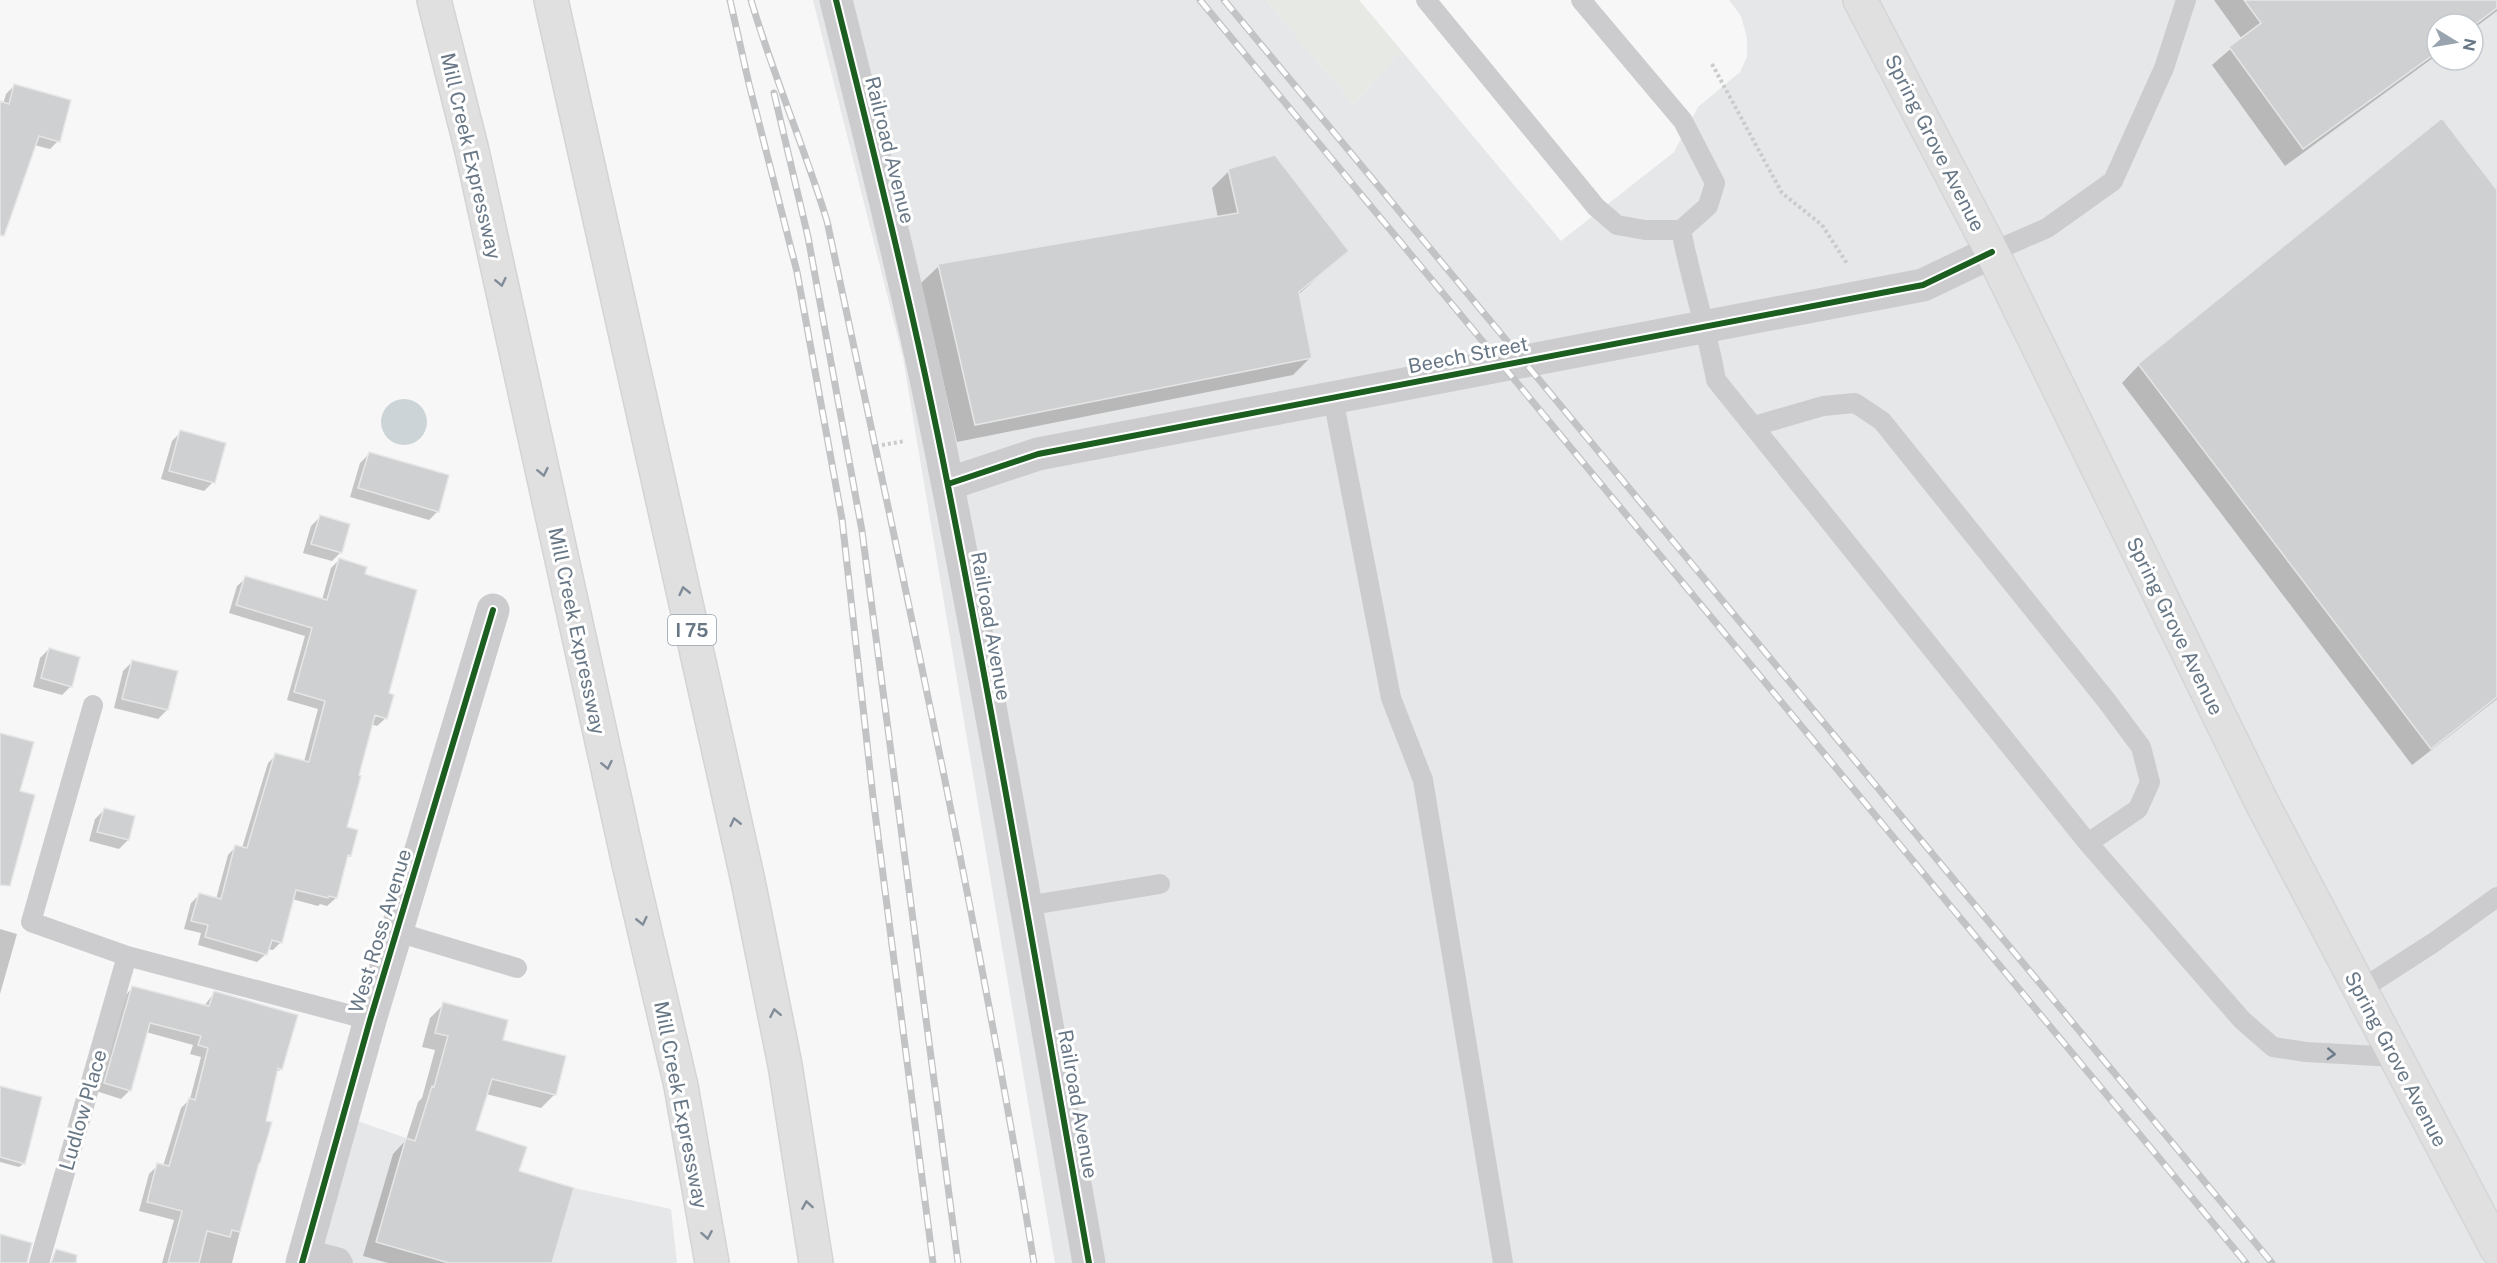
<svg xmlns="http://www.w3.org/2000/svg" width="2497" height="1263" font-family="'Public Sans',sans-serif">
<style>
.built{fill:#e6e7e8;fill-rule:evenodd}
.green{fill:#e6e9e4}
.water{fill:#ccd4d8}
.shadow{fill:#0003}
.building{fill:#ced0d1;stroke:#e6e6e6;stroke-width:1.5}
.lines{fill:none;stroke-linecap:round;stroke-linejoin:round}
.secondary-casing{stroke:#d4d5d6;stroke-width:36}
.highway-casing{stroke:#d4d4d5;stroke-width:36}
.path{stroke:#cacbcc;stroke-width:4;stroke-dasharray:3 3;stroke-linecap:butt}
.lane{stroke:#ccccce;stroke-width:20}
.street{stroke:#ccccce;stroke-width:33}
.secondary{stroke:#e0e0e1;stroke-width:33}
.highway{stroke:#e0e0e1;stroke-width:33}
.rail-casing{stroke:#c2c3c5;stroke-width:7}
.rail{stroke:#fff;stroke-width:4.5;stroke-dasharray:14;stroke-linecap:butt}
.cycleway-casing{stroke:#fff;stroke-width:10}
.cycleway{stroke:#1b5e20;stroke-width:6}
.oneway{stroke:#808c98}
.oneway2{stroke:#6d7b8a}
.labels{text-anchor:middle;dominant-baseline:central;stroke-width:6;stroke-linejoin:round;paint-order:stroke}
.shield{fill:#fff;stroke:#95a0aa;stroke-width:1.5}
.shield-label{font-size:18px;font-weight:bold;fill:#687786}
.street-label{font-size:20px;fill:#687786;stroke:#fff}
</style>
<rect width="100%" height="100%" fill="#f7f7f7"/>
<path class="built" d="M 813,0 L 1266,0 L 1354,104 L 1401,50 L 1561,241 L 1674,152 L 1698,107 L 1740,72 L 1747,57 L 1747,38 L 1741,16 L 1729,0 L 2497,0 L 2497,1263 L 1055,1263 L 903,358 ZM 2437,24 L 2473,24 L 2473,60 L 2437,60 Z
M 343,1116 L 406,1138 L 574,1188 L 671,1209 L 677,1263 L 302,1263 Z"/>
<path class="green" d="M 1266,0 L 1359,0 L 1401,50 L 1354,104 Z"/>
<path class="water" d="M381 422a23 23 0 1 1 46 0a23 23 0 1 1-46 0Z"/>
<path class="shadow" d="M 2214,0 L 2497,0 L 2497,11 L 2473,29 L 2473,24 L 2437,24 L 2437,55 L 2285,166 L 2212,65 L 2242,39 Z
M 14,86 L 58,141 L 50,149 L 34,145 L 0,237 L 0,103 L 3,104 L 6,94 Z
M 1229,171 L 1347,251 L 1298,295 L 1311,357 L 1293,375 L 957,442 L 921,283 L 939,266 L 1218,218 L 1212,188 Z
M 2497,193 L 2497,699 L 2412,765 L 2122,383 L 2139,365 Z
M 181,432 L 213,482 L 204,491 L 161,479 L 172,441 Z
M 369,454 L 438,511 L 429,520 L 350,497 L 360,463 Z
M 320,517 L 341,552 L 332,561 L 303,553 L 311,526 Z
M 339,560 L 364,575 L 387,694 L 386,718 L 377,726 L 371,724 L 345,828 L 350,855 L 345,860 L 336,898 L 327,906 L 320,904 L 318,906 L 292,899 L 281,942 L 273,950 L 267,949 L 266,954 L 257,962 L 198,945 L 201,933 L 184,929 L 191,903 L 200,894 L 216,899 L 228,855 L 236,846 L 242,848 L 268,763 L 276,755 L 304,762 L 318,709 L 287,700 L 305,636 L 229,613 L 237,586 L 246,578 L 322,600 L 331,568 Z
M 49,649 L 71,686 L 62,695 L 33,687 L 40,658 Z
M 132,662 L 167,710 L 158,719 L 114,708 L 123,671 Z
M 104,810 L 133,818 L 128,840 L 119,849 L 89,841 L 95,819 Z
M 0,929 L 17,934 L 0,994 Z
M 132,988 L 204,1006 L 214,993 L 281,1069 L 275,1074 L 257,1165 L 232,1263 L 162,1263 L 174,1220 L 139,1211 L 149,1174 L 158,1165 L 163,1166 L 181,1108 L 190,1099 L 201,1057 L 190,1054 L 193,1045 L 146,1032 L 130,1090 L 121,1099 L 96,1091 L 124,997 Z
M 444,1004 L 501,1041 L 555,1094 L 541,1108 L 486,1094 L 474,1131 L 517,1172 L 551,1263 L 388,1263 L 363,1256 L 393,1154 L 406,1140 L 418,1102 L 422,1098 L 435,1050 L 422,1047 L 430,1018 Z
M 0,1113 L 24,1163 L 19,1167 L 0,1162 Z"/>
<path class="building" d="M 2244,0 L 2497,0 L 2497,8 L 2473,26 L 2437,24 L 2437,52 L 2303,149 L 2229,47 L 2261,23 Z
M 14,84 L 71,100 L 60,142 L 39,136 L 4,236 L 0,235 L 0,101 L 9,104 Z
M 2442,118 L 2497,190 L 2497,697 L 2431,749 L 2138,364 Z
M 1275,155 L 1349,251 L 1299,292 L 1312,358 L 975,425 L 938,264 L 1238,213 L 1228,169 Z
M 180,430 L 226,443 L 215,483 L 169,471 Z
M 369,452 L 449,475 L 439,512 L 358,488 Z
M 320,515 L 350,524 L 342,553 L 311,544 Z
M 339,558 L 367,567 L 365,574 L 417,590 L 389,693 L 394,695 L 387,719 L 375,715 L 359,775 L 361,776 L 347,827 L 358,830 L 351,856 L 348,855 L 337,898 L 329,896 L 328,898 L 296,890 L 282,943 L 272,940 L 267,955 L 205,937 L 208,925 L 191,921 L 199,893 L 221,899 L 235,845 L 247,848 L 275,753 L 309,762 L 325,701 L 294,692 L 312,628 L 236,605 L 245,576 L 327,600 Z
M 49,648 L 80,657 L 72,687 L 41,678 Z
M 132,660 L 178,671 L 168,710 L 122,699 Z
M 0,733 L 34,742 L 20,791 L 35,795 L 10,886 L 0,885 Z
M 104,808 L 135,816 L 129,840 L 97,832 Z
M 132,986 L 209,1006 L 214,991 L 298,1015 L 282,1070 L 278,1068 L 266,1121 L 272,1122 L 260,1163 L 259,1163 L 240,1232 L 232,1230 L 230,1237 L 207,1231 L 199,1263 L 168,1263 L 182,1211 L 147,1202 L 157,1163 L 169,1166 L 189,1098 L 195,1100 L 208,1048 L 198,1045 L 201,1036 L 150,1023 L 131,1091 L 104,1083 Z
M 443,1002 L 508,1020 L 503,1040 L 566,1056 L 556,1095 L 492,1079 L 476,1130 L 527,1147 L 519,1171 L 574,1188 L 552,1263 L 449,1263 L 376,1242 L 406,1138 L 415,1141 L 432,1086 L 434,1087 L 448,1036 L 435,1033 Z
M 0,1086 L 42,1097 L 25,1164 L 0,1157 Z
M 0,1234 L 32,1243 L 27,1263 L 0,1263 Z
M 56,1249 L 77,1255 L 76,1263 L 51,1263 Z"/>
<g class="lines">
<defs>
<path id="secondary" d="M 1860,0 L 1992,252 L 2261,801 L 2497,1249"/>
<path id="highway" d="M 434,0 L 472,151 L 629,864 L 681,1086 L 712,1263
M 551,0 L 748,881 L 785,1065 L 816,1263"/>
</defs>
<use href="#secondary" class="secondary-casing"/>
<use href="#highway" class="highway-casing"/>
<path class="path" d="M 1712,64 L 1782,193 L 1822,225 L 1848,265
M 882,445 L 905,441"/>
<path class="lane" d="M 1426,0 L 1596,207 L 1617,225 L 1645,230 L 1681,230 L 1708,206 L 1715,183 L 1683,121 L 1581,0
M 1681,230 C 1691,281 1707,329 1716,380 L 2088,843 L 2242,1020 L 2273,1047 L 2306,1052 L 2395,1057
M 1992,252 L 2047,228 L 2113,181 L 2164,68 L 2186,0
M 1333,398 L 1391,698 L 1423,780 L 1503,1263
M 1754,426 L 1823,406 L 1855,403 L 1882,421 L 2106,700 L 2141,747 L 2150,782 L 2138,809 L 2088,843
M 93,705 L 31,922 L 127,956 L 370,1020
M 1026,906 L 1160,884
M 397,932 L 517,968
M 2360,990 L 2433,943 L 2497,897
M 306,1249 L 340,1258 L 343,1263
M 39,1263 L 127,956"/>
<path class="street" d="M 836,0 C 876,161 916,322 948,486 C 999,744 1043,1004 1089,1263
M 948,484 L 1038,454 L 1923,285 L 1992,252
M 302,1263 L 370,1020 L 493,610"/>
<use href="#secondary" class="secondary"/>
<use href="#highway" class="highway"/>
<defs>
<path id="rail" d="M 730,0 L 749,84 L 797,272 L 842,519 L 873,797 L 933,1263
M 751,0 C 773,75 804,146 827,221 C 901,567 977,913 1034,1263
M 1200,0 L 2246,1263
M 1224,0 L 2272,1263
M 774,93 L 808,237 L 862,531 L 958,1263"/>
</defs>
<use href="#rail" class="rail-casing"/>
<use href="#rail" class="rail"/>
<defs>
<path id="cycleway" d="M 836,0 C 876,161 916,322 948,486 C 999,744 1043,1004 1089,1263
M 948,484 L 1038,454 L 1923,285 L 1992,252
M 302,1263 L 370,1020 L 493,610"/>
</defs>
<use href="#cycleway" class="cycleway-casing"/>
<use href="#cycleway" class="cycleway"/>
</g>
<defs><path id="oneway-chevron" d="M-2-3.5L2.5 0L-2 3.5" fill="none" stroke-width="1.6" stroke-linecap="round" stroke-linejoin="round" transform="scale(1.5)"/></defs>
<g class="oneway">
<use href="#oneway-chevron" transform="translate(501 282) rotate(78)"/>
<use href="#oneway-chevron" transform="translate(543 472) rotate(78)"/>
<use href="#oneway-chevron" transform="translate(684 591) rotate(-103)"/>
<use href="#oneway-chevron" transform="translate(607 765) rotate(78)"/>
<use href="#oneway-chevron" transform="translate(735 822) rotate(-103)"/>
<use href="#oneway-chevron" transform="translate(642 921) rotate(77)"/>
<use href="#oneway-chevron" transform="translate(775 1013) rotate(-101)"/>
<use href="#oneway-chevron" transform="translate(807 1205) rotate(-99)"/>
<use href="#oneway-chevron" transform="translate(707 1235) rotate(80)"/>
</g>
<use class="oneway2" href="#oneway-chevron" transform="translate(2331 1054) rotate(3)"/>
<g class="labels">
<rect class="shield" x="668" y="615" width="48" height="30" rx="4.5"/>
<g class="shield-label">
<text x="692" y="630">I 75</text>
</g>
<g class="street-label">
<text transform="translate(1935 143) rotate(63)">Spring Grove Avenue</text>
<text transform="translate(890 150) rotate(76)">Railroad Avenue</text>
<text transform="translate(471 156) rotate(77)">Mill Creek Expressway</text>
<text transform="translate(1468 355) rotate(-11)">Beech Street</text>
<text transform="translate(991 626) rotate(80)">Railroad Avenue</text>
<text transform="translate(2175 626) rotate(64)">Spring Grove Avenue</text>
<text transform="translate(577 631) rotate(78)">Mill Creek Expressway</text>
<text transform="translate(380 931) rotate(-73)">West Ross Avenue</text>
<text transform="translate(2396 1059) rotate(62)">Spring Grove Avenue</text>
<text transform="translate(1078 1104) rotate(80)">Railroad Avenue</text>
<text transform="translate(681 1105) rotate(79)">Mill Creek Expressway</text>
<text transform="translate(83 1110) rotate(-74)">Ludlow Place</text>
</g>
</g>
<g transform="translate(2455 42) rotate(101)"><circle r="28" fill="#ffffff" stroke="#c3c9cf" stroke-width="1.5"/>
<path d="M0-4.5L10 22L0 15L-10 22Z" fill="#9aa4ae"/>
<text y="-9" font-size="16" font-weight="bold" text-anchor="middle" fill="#687786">N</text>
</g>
</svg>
